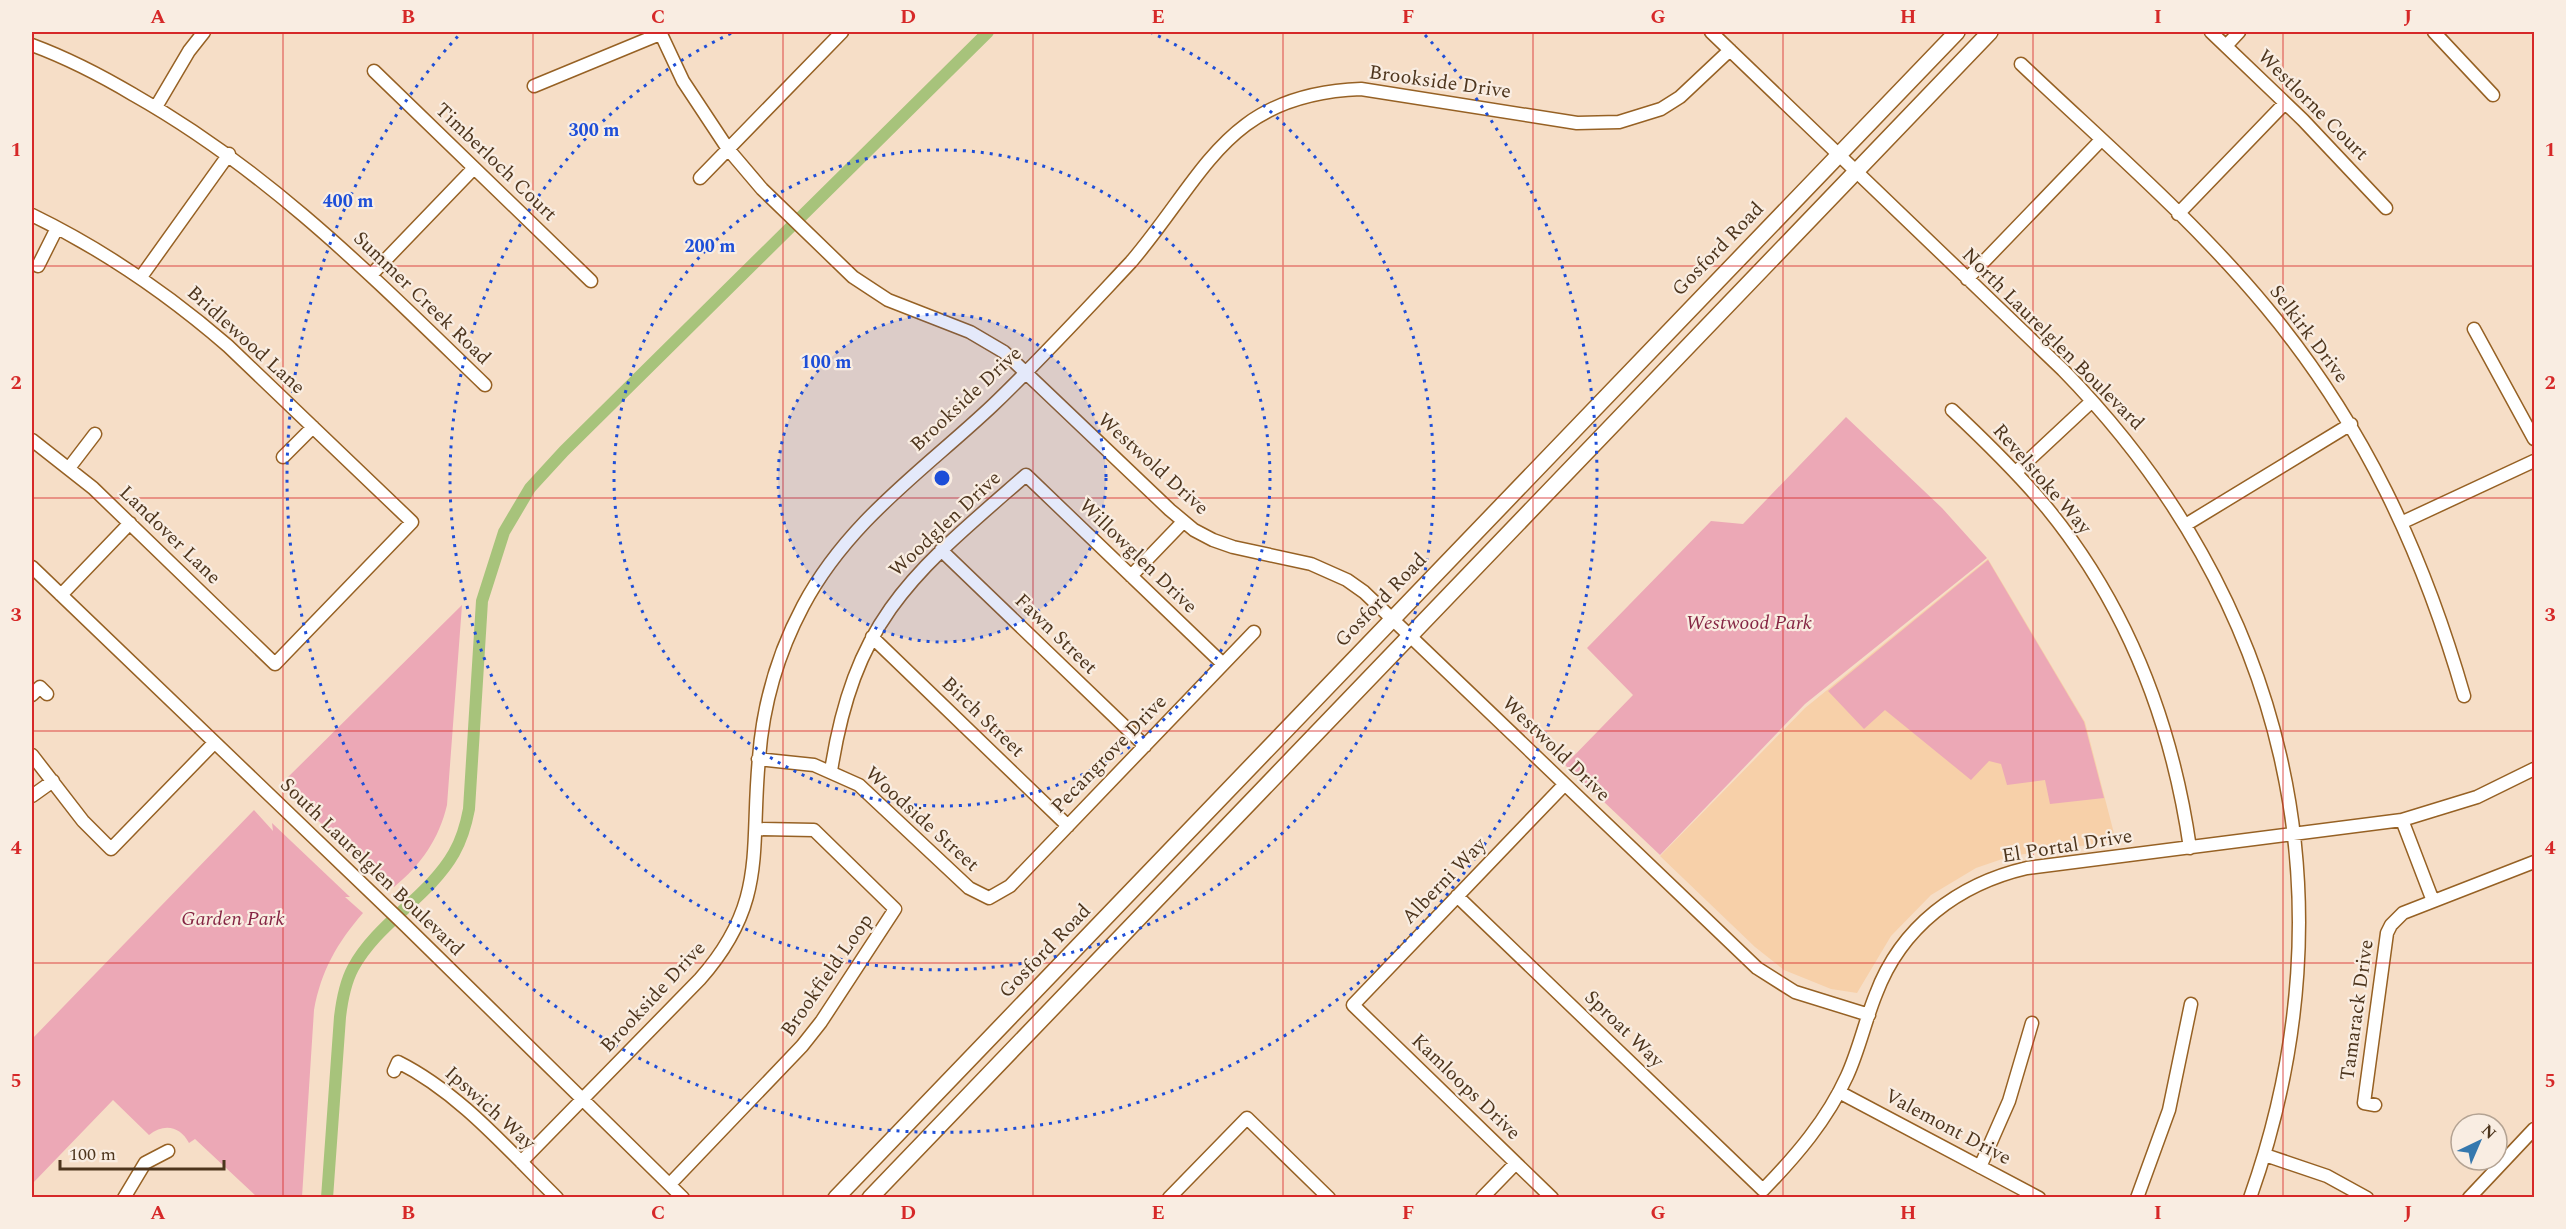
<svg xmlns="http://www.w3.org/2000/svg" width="2566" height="1229" font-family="Spectral,serif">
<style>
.built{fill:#f7d0a9}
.green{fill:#eca8b6}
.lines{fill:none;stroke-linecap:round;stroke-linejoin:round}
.canal{stroke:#a7c37b;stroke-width:12}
.minor-casing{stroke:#966124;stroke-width:15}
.major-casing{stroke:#966124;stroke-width:18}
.minor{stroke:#fff;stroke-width:12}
.major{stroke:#fff;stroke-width:15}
.grid{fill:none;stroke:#d62828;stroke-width:1.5;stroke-opacity:0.55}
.ring{fill:none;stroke:#1d4ed8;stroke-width:3;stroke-dasharray:3 6}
.labels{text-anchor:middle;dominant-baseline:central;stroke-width:4.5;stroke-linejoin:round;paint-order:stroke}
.street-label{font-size:20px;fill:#4d351d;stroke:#f9ede2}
.park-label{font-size:20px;font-style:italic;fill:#852543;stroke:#f9ede2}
.centre{fill:#1d4ed8;stroke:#f9ede2;stroke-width:3}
.ring-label{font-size:18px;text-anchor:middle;font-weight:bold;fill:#1d4ed8;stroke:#f9ede2;stroke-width:4.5;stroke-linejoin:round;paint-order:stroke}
.neatline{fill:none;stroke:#d62828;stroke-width:2}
.grid-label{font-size:20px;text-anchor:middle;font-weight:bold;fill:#d62828}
</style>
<rect width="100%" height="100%" fill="#f6dec7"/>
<path class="built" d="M 1988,559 L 2085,722 L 2116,841 L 2011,856 L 1976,868 L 1931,895 L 1891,936 L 1857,993 L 1831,989 L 1784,970 L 1755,947 L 1660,856 L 1805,708 Z"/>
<path class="green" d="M 1846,417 L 1942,508 L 1987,558 L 1805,704 L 1660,855 L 1565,765 L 1633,695 L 1587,648 L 1711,521 L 1743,524 Z
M 1988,560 L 2084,722 L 2104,798 L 2050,804 L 2045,780 L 2007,785 L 2001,764 L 1989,761 L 1971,780 L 1885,710 L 1864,729 L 1828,691 Z
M 462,605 L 447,805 C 439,839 421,865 394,887 L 380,871 L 381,879 L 297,801 L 306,801 L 294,793 L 295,791 L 283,782 Z
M 254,810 L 273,831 L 272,823 L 350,897 L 345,897 L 363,913 C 337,943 321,971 314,1010 L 302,1197 L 257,1197 L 195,1139 L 189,1143 C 180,1126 164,1123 149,1135 L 113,1100 L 32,1184 L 32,1039 Z"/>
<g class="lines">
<path class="canal" d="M 327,1198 L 340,1017 C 342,1000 345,983 353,968 C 377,923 429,897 454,853 C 462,839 466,825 469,809 L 482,601 L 504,532 L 530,488 L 564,451 L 988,32"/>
<defs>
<path id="minor" d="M 660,32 L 683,81 L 728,149 L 762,189 L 853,277 L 888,300 L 970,332 L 1004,352 L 1170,510 L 1194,530 L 1213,540 L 1233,547 L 1311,564 L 1347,580 L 1364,592 L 1757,968 L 1795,992 L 1869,1015
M 1711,32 L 2063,370 C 2286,598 2357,896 2250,1198
M 2211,32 L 2303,120 L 2386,208
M 2434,32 L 2493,95
M 32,45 C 67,58 102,76 134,95 C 269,171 375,279 485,385
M 2226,46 L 2239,32
M 2021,64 C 2104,143 2193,219 2266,307 C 2363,424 2422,550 2464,696
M 374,71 L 591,281
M 534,86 L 660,34
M 156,107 L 189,51 L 204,32
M 700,178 L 842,32
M 2178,214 L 2285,103
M 32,215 C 104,250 168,294 228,346 L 412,522 L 275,664 L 93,488 L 32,440
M 38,266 L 57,228
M 371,275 L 474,168
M 141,277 L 229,154
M 1967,279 L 2101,140
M 2474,329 L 2534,439
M 1952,410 C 1985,441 2018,473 2047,508 C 2127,606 2172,723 2190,848
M 283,457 L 313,427
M 69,468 L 95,434
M 2016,472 L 2092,401
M 2403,522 L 2534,461
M 2187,524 L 2351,424
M 941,550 L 1145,746
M 32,567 L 406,926 L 683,1198
M 1131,576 L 1183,522
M 61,595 L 130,523
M 872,637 L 1068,826
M 32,695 L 40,687 L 47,694
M 32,755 L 83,821 L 111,849 L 214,743
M 758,759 L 814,765 L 859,785 L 969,888 L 989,898 L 1010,886 L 1254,632
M 831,771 C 855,616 915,572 1026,475 L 1223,664
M 32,796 L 53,781
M 2402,820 L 2433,901
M 1457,896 L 1763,1190 C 1796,1156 1827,1120 1847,1076 C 1859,1050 1865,1021 1876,994 C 1901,927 1958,884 2027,868 L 2402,820 L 2477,797 L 2534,769
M 394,1071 L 398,1062 C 460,1093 508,1150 557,1198
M 1839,1092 L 2039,1198
M 2375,1105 L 2364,1103 L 2387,933 L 2391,925 L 2403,913 L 2534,862
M 2265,1155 L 2327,1176 L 2367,1198
M 521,1162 L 700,979 C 768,902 750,850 759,758 C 763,705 778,653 803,606 C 848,521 924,470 992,406 C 1040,360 1085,311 1131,262 C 1206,174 1226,94 1361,89 L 1577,123 L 1619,122 L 1661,109 L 1680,97 L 1730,50
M 1980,1167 L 2009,1101 L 2032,1023
M 670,1184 L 802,1046 L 821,1022 L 895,909 L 814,830 L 756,829
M 124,1198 L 145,1163 L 168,1151
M 1169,1198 L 1247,1118 L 1329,1198
M 1482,1198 L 1516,1163
M 1552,1198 L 1353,1005 L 1564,785
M 2137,1198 L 2169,1110 L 2191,1004
M 2469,1198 L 2534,1129"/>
<path id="major" d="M 836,1198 L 1957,32
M 870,1198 L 1990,32"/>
</defs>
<use href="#minor" class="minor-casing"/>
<use href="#major" class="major-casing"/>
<use href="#minor" class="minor"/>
<use href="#major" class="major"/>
</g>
<path class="grid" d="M 283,32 L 283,1198M 533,32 L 533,1198M 783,32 L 783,1198M 1033,32 L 1033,1198M 1283,32 L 1283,1198M 1533,32 L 1533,1198M 1783,32 L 1783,1198M 2033,32 L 2033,1198M 2283,32 L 2283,1198M 32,266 L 2534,266M 32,498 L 2534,498M 32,731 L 2534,731M 32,963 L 2534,963"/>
<circle cx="942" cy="478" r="164" fill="#1d4ed8" fill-opacity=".12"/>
<g class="ring">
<circle cx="942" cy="478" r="164"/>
<circle cx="942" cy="478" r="328"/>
<path d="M1150 32A492 492 0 1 1 734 32"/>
<path d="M1425 35A655 655 0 1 1 459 35"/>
</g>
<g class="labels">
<g class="street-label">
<text transform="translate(1440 82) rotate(8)">Brookside Drive</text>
<text transform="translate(2313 105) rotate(45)">Westlorne Court</text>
<text transform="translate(496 162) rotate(44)">Timberloch Court</text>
<text transform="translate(1718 249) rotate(-46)">Gosford Road</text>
<text transform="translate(422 298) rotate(44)">Summer Creek Road</text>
<text transform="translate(2309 334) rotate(53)">Selkirk Drive</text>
<text transform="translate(2053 339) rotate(45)">North Laurelglen Boulevard</text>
<text transform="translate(246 340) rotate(42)">Bridlewood Lane</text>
<text transform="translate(966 399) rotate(-43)">Brookside Drive</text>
<text transform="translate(1153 464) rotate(42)">Westwold Drive</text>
<text transform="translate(2042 479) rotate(49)">Revelstoke Way</text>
<text transform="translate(945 524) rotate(-43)">Woodglen Drive</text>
<text transform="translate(170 535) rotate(44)">Landover Lane</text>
<text transform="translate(1138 556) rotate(44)">Willowglen Drive</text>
<text transform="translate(1381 600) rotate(-46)">Gosford Road</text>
<text transform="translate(1056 634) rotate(44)">Fawn Street</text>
<text transform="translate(983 717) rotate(44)">Birch Street</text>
<text transform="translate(1556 749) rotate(44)">Westwold Drive</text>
<text transform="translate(1109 754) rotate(-46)">Pecangrove Drive</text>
<text transform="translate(922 819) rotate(42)">Woodside Street</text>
<text transform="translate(2067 846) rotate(-9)">El Portal Drive</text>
<text transform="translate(372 867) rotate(44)">South Laurelglen Boulevard</text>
<text transform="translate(1444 881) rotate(-46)">Alberni Way</text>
<text transform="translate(1045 951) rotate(-46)">Gosford Road</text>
<text transform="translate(827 975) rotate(-55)">Brookfield Loop</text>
<text transform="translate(653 997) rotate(-47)">Brookside Drive</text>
<text transform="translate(2357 1010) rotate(-82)">Tamarack Drive</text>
<text transform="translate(1624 1029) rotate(44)">Sproat Way</text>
<text transform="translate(1466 1087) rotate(44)">Kamloops Drive</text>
<text transform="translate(490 1108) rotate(42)">Ipswich Way</text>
<text transform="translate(1948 1127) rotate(28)">Valemont Drive</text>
</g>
<g class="park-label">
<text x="1749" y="623">Westwood Park</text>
<text x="233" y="919">Garden Park</text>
</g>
</g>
<circle cx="942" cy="478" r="9" class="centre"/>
<g class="ring-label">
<text x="594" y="136">300 m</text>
<text x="348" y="207">400 m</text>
<text x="710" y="252">200 m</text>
<text x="826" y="368">100 m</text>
</g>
<rect width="2566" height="1229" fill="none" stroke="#f9ede2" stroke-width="66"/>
<g transform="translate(2479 1142) rotate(44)"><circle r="28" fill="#f9ede2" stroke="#b4a393" stroke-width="1.5"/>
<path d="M0-4.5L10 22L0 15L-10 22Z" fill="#3578ae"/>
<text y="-9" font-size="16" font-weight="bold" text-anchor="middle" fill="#4d351d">N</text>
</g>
<path d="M60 1160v9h164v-9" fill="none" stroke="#4d351d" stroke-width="3"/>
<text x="69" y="1160" font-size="18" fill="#4d351d" stroke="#f9ede2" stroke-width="4.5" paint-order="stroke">100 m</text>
<rect x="33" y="33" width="2500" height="1163" class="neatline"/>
<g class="grid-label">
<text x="158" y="23">A</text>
<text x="408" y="23">B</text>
<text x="658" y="23">C</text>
<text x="908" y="23">D</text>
<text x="1158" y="23">E</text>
<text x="1408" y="23">F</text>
<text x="1658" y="23">G</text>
<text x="1908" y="23">H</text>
<text x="2158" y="23">I</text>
<text x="2408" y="23">J</text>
<text x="16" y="156">1</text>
<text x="2550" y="156">1</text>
<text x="16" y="389">2</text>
<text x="2550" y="389">2</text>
<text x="16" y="621">3</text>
<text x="2550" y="621">3</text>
<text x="16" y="854">4</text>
<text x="2550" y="854">4</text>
<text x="16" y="1087">5</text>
<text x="2550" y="1087">5</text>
<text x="158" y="1219">A</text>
<text x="408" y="1219">B</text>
<text x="658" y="1219">C</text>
<text x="908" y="1219">D</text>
<text x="1158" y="1219">E</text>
<text x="1408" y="1219">F</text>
<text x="1658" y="1219">G</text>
<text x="1908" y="1219">H</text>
<text x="2158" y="1219">I</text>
<text x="2408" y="1219">J</text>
</g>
</svg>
